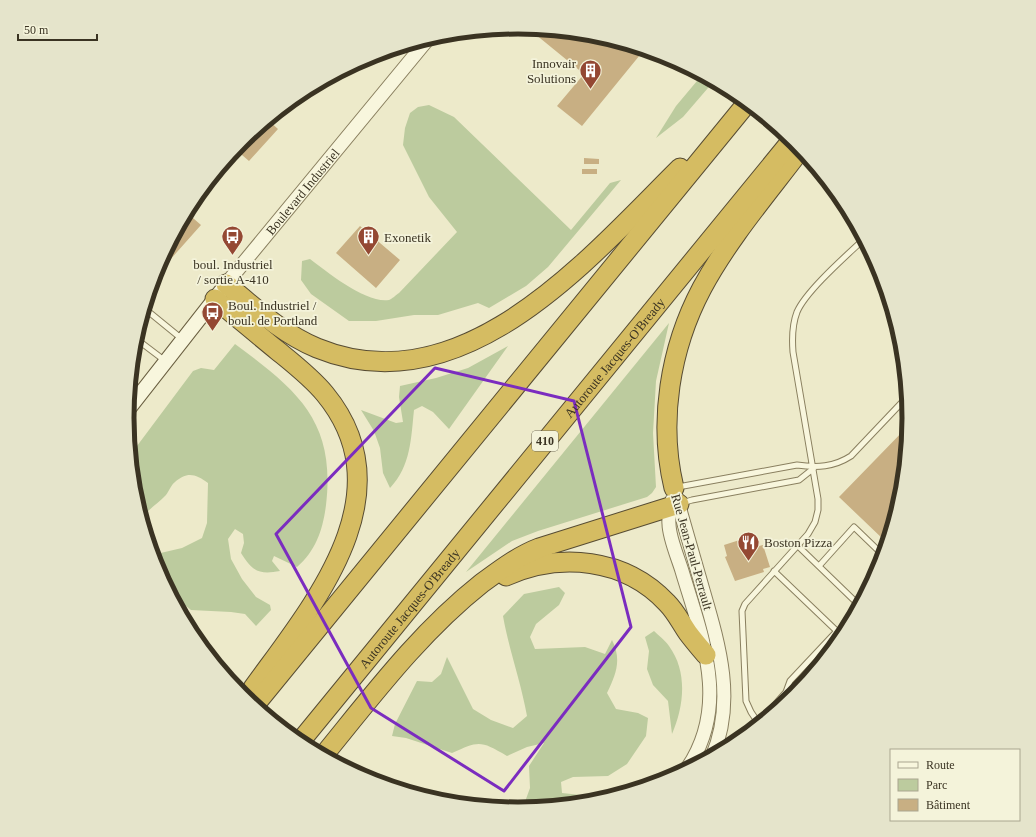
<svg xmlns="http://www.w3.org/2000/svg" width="1036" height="837" font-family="Georgia,serif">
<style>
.green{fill:#bccb9e}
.building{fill:#c8af83}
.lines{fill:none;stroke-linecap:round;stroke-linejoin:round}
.service-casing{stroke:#897f5f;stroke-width:7}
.tertiary-casing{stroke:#897f5f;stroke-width:15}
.secondary-casing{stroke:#6b6042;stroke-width:16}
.motorway-casing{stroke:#574c33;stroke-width:21}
.path{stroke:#897f5f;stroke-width:2;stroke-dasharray:3 2;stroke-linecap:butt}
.service{stroke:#f8f6dd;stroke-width:5}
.tertiary{stroke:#f8f6dd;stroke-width:13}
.secondary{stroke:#f8f6dd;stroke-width:14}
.motorway{stroke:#d5bc62;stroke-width:19}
.marked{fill:none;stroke:#7b2cbf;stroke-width:3;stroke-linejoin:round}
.labels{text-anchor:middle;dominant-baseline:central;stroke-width:3.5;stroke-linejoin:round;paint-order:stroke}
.shield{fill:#f4f3da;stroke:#726d59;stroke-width:1}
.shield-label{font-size:12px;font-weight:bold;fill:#3a3322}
.poi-label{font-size:13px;fill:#3a3322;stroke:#f4f3da;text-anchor:start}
.street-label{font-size:13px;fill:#3a3322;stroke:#f4f3da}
.rim{fill:none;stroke:#3a3322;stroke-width:5}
</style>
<rect width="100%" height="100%" fill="#edeaca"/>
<path class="green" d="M 702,75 L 714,81 L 683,117 L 656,138 L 676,106 Z
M 429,105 L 454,117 L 571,230 L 610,183 L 621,180 L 548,267 L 526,286 L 489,308 L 478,303 L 438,315 L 414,315 L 376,321 L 349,321 L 311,294 L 301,280 L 302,261 L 310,259 C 327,272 367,304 389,300 C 392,299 396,295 399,293 L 457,232 L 429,197 L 403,145 L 405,128 L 410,113 L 418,107 Z
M 669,323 L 656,381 L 653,433 L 656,487 L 652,493 L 647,497 L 538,531 L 512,541 L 466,572 Z
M 235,344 C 297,390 336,421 326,505 C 323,529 316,551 297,567 L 274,556 L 272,561 L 280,571 C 259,575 252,571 241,553 L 244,543 L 243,534 L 235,529 L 228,539 L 231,559 L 242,579 L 256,597 L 270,605 L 271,610 L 256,626 L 245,614 L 231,612 L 191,610 L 169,592 L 156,568 L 152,555 L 182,548 L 202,538 L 207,523 L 208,483 C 196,474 187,471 175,482 C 171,485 169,491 166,495 C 158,504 147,509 142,520 L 134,495 L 131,460 L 137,446 L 193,371 L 201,368 L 214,370 Z
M 508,346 L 449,429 L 433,412 L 422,406 L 414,410 C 411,438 411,466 390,488 L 383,473 L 380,448 L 374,431 L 361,410 L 396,423 L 403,422 L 399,397 L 400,386 L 436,378 L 468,368 Z
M 559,587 L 565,593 L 559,605 L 536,624 L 530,637 L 535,649 L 585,647 L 605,654 L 612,640 C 622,660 616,674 607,693 L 616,709 L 638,713 L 648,718 L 646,736 L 627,764 L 608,776 L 573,777 L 561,782 L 562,793 L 599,797 L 598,801 L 522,810 L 530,788 L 529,766 L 544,743 L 527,747 L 507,756 C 480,740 479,741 452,753 L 406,738 L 392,736 L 395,724 L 417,681 L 432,682 L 441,674 L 447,657 L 473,709 L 491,720 L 513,728 L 527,716 C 521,682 509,650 503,616 L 524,594 Z
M 654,631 C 658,635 665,640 669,646 C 688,672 684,706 672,734 L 668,701 L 653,685 L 647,669 L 649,651 L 645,637 Z"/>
<path class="building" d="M 539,29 L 595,35 L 644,50 L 582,126 L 557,106 L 584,74 L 535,34 Z
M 268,120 L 278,129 L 249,161 L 235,149 L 241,142 Z
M 584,158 L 599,159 L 599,164 L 584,164 Z
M 582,169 L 597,169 L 597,174 L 582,174 Z
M 186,212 L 201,225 L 153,279 L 156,268 Z
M 360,226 L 400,260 L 376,288 L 336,253 Z
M 909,425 L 902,495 L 891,532 L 884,540 L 839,497 Z
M 752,536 L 753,540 L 756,539 L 759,546 L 763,545 L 770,567 L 763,569 L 764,572 L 735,581 L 725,557 L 727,556 L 724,545 Z
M 819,666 L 800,689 L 801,682 L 808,673 L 814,667 Z"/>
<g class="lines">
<defs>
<path id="service" d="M 144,308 L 182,339
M 135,338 L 164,360
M 678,487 L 797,465 C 817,468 834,467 851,456 L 907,397
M 682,503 L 692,500 L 799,480 L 814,468
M 798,546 L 860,606
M 881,553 L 886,549
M 819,566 L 854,527 L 884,556
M 774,571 L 843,637
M 758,724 L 786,692 L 790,681 L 837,631
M 759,724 L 751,712 L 746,701 L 742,611 L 745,604 L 808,534 L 815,522 L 818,510 L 818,499 L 793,352 C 792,339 792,325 797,312 C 806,291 846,256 864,239"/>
<g id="tertiary">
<path id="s1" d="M 226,284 L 428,39"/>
<path d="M 676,496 C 685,527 694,559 703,590 C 719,645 736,701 712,757"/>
<path d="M 672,500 C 671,507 668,517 669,524 C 669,537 678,558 682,571 C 702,638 731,706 686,770"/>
</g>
<path id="secondary" d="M 127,411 L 221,291"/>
<g id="motorway">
<path d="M 226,284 C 255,308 283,334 317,348 C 463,408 589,258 680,168"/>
<path d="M 215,299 C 236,316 257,334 278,351 C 294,364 312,378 325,394 C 408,495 312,606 253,688"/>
<path d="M 674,488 C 658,422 670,348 702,288 C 729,238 767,194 801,149"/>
<path d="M 506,576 C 560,552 625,558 667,603 C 676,612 681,623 688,633 C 694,641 700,648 706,655"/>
<path d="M 254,706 L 747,103"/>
<path id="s2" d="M 299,743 L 792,140"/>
<path d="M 323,756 C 372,696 420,632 482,583 C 500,570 518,556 539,548 L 679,504"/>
</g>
</defs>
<use href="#service" class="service-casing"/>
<use href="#tertiary" class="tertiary-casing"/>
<use href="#secondary" class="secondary-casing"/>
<use href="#motorway" class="motorway-casing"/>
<path class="path" d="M 232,152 L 237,151"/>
<use href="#service" class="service"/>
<use href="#tertiary" class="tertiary"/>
<use href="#secondary" class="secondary"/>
<use href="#motorway" class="motorway"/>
</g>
<path class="marked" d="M 435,368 L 574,401 L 631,627 L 504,791 L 371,708 L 276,534 Z"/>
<defs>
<symbol id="building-pin" viewBox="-11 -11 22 30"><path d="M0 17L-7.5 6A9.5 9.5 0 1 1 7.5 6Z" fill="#944833" stroke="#f4f3da"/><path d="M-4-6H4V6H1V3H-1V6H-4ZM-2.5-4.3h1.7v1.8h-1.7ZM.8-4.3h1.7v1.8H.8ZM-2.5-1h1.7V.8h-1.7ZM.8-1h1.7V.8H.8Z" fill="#fff"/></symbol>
<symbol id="bus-pin" viewBox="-11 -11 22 30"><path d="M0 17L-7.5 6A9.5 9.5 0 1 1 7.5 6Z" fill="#944833" stroke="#f4f3da"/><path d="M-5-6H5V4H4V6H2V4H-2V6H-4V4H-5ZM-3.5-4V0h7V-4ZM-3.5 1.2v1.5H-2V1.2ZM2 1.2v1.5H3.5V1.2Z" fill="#fff"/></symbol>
<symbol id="restaurant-pin" viewBox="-11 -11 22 30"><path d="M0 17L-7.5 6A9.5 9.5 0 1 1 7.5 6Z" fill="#944833" stroke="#f4f3da"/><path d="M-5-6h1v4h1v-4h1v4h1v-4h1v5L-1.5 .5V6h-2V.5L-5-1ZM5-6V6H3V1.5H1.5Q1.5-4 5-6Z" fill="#fff"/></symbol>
</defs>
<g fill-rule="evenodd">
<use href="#building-pin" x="578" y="58" width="25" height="34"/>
<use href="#bus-pin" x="220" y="224" width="25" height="34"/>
<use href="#building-pin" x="356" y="224" width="25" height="34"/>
<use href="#bus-pin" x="200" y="300" width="25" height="34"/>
<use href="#restaurant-pin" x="736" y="530" width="25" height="34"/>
</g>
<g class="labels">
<rect class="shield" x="532" y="431" width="26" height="20" rx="3"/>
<g class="shield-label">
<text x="545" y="441">410</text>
</g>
<g class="poi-label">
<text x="576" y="63" text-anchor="end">Innovair<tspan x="576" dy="15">Solutions</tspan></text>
<text x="384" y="237">Exonetik</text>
<text x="233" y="264" text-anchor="middle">boul. Industriel<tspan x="233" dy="15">/ sortie A-410</tspan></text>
<text x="228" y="305">Boul. Industriel /<tspan x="228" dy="15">boul. de Portland</tspan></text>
<text x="764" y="542">Boston Pizza</text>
</g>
<g class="street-label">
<text stroke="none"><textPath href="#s1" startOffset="120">Boulevard Industriel</textPath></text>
<text stroke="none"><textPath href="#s2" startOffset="498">Autoroute Jacques-O'Bready</textPath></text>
<text transform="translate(692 552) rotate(74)">Rue Jean-Paul-Perrault</text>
<text stroke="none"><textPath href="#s2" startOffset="174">Autoroute Jacques-O'Bready</textPath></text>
</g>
</g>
<path d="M0 0H1036V837H0ZM134 418a384 384 0 1 1 768 0a384 384 0 1 1-768 0Z" fill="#e5e4cb" fill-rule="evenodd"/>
<path class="rim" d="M134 418a384 384 0 1 1 768 0a384 384 0 1 1-768 0Z"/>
<rect x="890" y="749" width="130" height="72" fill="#f4f3da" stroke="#aaa690"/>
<rect x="898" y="762" width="20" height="6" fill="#f8f6dd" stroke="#aaa690"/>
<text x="926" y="769" font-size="12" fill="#3a3322">Route</text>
<rect x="898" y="779" width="20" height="12" fill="#bccb9e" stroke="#aaa690"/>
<text x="926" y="789" font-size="12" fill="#3a3322">Parc</text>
<rect x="898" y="799" width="20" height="12" fill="#c8af83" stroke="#aaa690"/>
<text x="926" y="809" font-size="12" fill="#3a3322">Bâtiment</text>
<path d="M18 34v6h79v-6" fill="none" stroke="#3a3322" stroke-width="2"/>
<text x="24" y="34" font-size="12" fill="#3a3322" stroke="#f4f3da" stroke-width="3" paint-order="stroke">50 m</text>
</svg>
